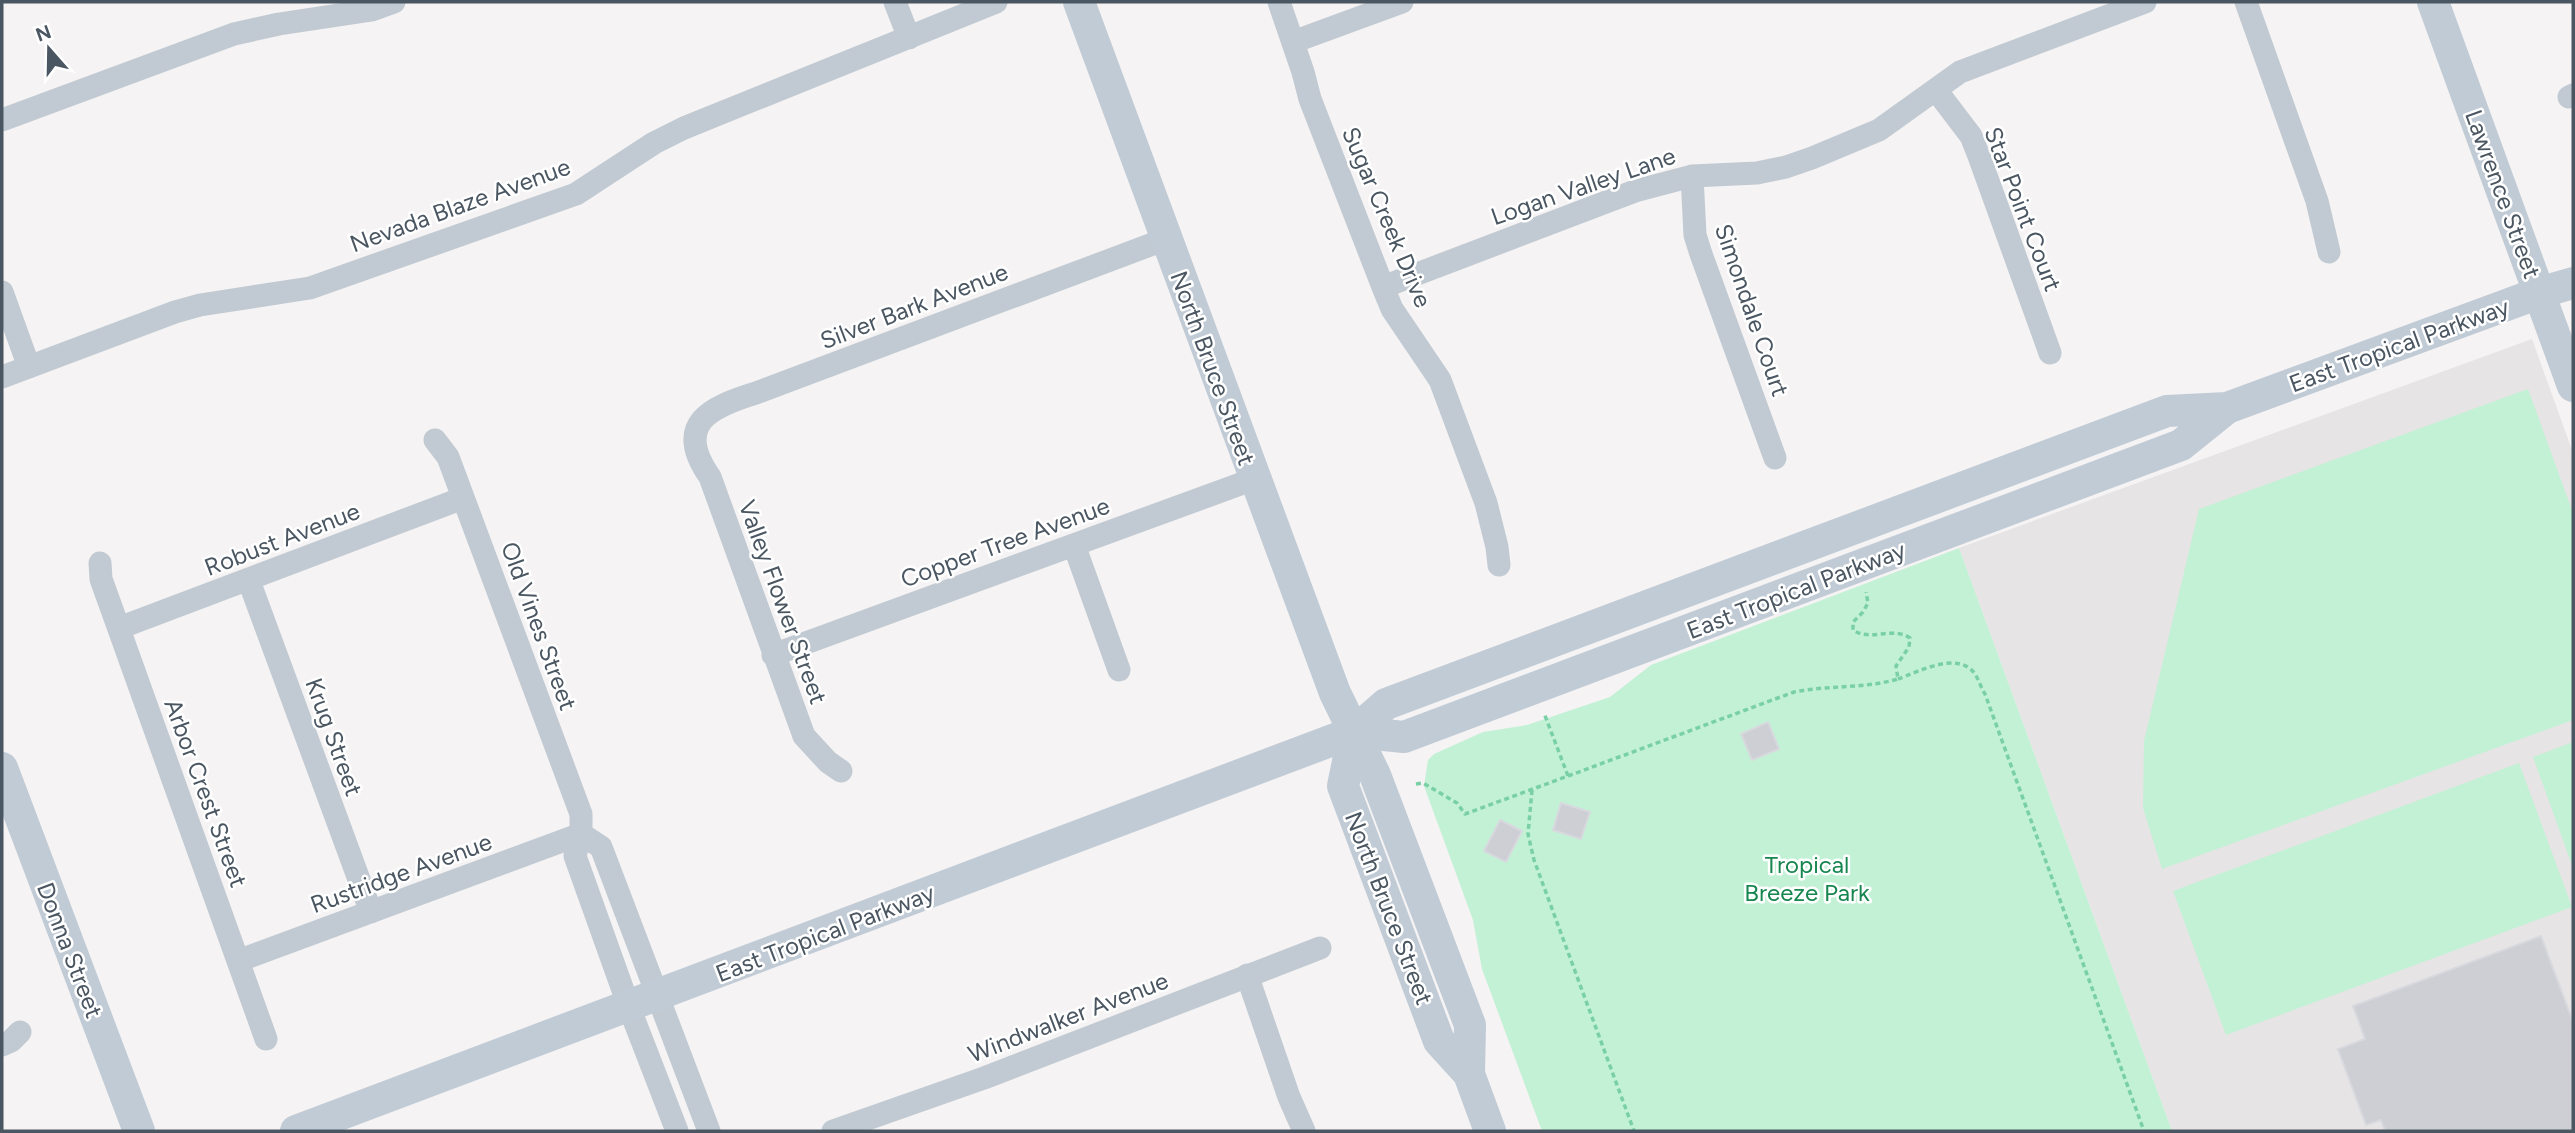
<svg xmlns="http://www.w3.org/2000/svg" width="2575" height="1133" font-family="Figtree,sans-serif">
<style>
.education{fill:#e6e4e5}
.green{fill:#c3f1d5}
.building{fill:#cdcfd5;stroke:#d7d9de;stroke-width:2}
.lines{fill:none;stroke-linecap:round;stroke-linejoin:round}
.path{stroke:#7ad0a6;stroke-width:3.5;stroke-dasharray:5 3.5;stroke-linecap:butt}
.street{stroke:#c1cad2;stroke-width:23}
.secondary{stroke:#c1cbd6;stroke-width:32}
.labels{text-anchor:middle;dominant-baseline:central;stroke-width:5;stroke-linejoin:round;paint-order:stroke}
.street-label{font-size:24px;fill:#4a5661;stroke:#fff}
.park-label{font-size:24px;fill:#17864f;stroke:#fff}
</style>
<rect width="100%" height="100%" fill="#f5f3f3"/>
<path class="education" d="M 2532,339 L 2573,453 L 2573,1131 L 2172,1131 L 1959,548 Z"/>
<path class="green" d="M 2528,389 L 2573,513 L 2573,720 L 2162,869 L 2143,808 L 2144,741 L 2199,509 Z
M 1959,548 L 2172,1131 L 1542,1131 L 1482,969 L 1473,920 L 1424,786 L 1428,760 L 1434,754 L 1483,732 L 1527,725 L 1610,697 L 1651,665 Z
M 2573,742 L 2573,868 L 2533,757 Z
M 2519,763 L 2572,907 L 2226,1035 L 2173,891 Z"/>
<path class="building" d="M 1768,722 L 1779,749 L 1752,760 L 1741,734 Z
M 1561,803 L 1590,812 L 1581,839 L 1553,830 Z
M 1500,820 L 1522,831 L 1506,862 L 1484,851 Z
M 2541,936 L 2573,1022 L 2573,1131 L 2385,1131 L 2381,1120 L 2366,1125 L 2338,1049 L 2365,1039 L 2353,1006 Z"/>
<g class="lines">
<path class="path" d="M 1898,679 C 1918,672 1958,650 1975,674 C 1979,680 1981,688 1985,694 L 2144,1131
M 1568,776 L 1794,692 C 1829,685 1863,689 1898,679 L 1896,666 L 1909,647 L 1910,638 C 1893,626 1870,642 1853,630 L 1853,622 L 1863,612 L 1868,603 L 1866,592
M 1416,784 L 1423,783 L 1457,803 L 1465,814 L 1568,776 L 1544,713
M 1532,790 L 1528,834 L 1534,860 L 1634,1131"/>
<path class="street" d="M 895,2 L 909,38
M 1279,2 L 1303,72 L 1310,99 L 1383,287 L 1392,309 L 1440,380 L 1486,503 L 1497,547 L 1499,565
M 2246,2 L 2317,201 L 2329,252
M 1293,42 L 1402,2
M 1936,90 L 1971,136 L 1979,156 L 2050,353
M 2569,97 L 2573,95
M 2,120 L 234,34 L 279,24 L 372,10 L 394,2
M 1692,176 L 1695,235 L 1701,254 L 1775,458
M 1383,287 L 1635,191 L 1692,176 L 1757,173 L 1786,167 L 1812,158 L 1879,130 L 1960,72 L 2145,2
M 2,292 L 29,367
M 2,377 L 175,312 L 200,305 L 310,288 L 576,194 L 654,143 L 684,128 L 996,2
M 435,440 L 448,457 L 581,814 L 581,834 L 575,856 L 629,1007 L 677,1131
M 1074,545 L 1119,670
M 100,563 L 101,579 L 266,1039
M 249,581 L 371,912
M 119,628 L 463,498
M 773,655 L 1254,479
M 841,771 L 828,762 L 804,736 L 710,477 C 673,424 710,407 756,393 L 1166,239
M 581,834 L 601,847 L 709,1131
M 238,961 L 581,834
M 1247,975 L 1289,1097 L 1304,1131
M 2,1045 L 11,1041 L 20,1032
M 833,1131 L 984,1078 L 1320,948"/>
<path class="secondary" d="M 1079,2 L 1335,693 L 1375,775 L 1470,1025 L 1469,1074
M 2433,2 L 2573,386
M 1354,732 L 1404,737 L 2181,445 L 2227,408
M 1354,732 L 1343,786 L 1439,1041 L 1469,1074 L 1490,1131
M 2,768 L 139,1131
M 296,1131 L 1354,732 L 1386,704 L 2167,411 L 2227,408 L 2539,293 L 2573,283"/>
</g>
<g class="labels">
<g class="street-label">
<text transform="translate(1583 186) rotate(-19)">Logan Valley Lane</text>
<text transform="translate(2503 194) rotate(70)">Lawrence Street</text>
<text transform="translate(460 205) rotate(-20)">Nevada Blaze Avenue</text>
<text transform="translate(2023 209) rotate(69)">Star Point Court</text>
<text transform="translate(1387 217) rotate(67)">Sugar Creek Drive</text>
<text transform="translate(914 306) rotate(-21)">Silver Bark Avenue</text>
<text transform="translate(1752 310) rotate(71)">Simondale Court</text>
<text transform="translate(2399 345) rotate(-20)">East Tropical Parkway</text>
<text transform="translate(1213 368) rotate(70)">North Bruce Street</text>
<text transform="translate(282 539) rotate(-21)">Robust Avenue</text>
<text transform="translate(1005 542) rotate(-20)">Copper Tree Avenue</text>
<text transform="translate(1796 590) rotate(-21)">East Tropical Parkway</text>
<text transform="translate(783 602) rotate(70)">Valley Flower Street</text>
<text transform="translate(539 626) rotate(70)">Old Vines Street</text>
<text transform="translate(334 737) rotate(70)">Krug Street</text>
<text transform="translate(206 793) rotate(70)">Arbor Crest Street</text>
<text transform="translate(401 873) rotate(-20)">Rustridge Avenue</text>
<text transform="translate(1389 908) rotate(69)">North Bruce Street</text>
<text transform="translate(825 933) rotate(-21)">East Tropical Parkway</text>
<text transform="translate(70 950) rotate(69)">Donna Street</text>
<text transform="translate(1068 1017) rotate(-21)">Windwalker Avenue</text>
</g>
<g class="park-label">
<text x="1807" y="864">Tropical<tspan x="1807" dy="28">Breeze Park</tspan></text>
</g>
</g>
<rect width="2575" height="1133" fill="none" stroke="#4a5661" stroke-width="7"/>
<g transform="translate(49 49) rotate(340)" stroke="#ffffff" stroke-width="5" paint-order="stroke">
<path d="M0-5L12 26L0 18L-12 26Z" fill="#4a5661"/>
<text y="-10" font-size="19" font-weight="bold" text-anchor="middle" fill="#4a5661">N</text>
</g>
</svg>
